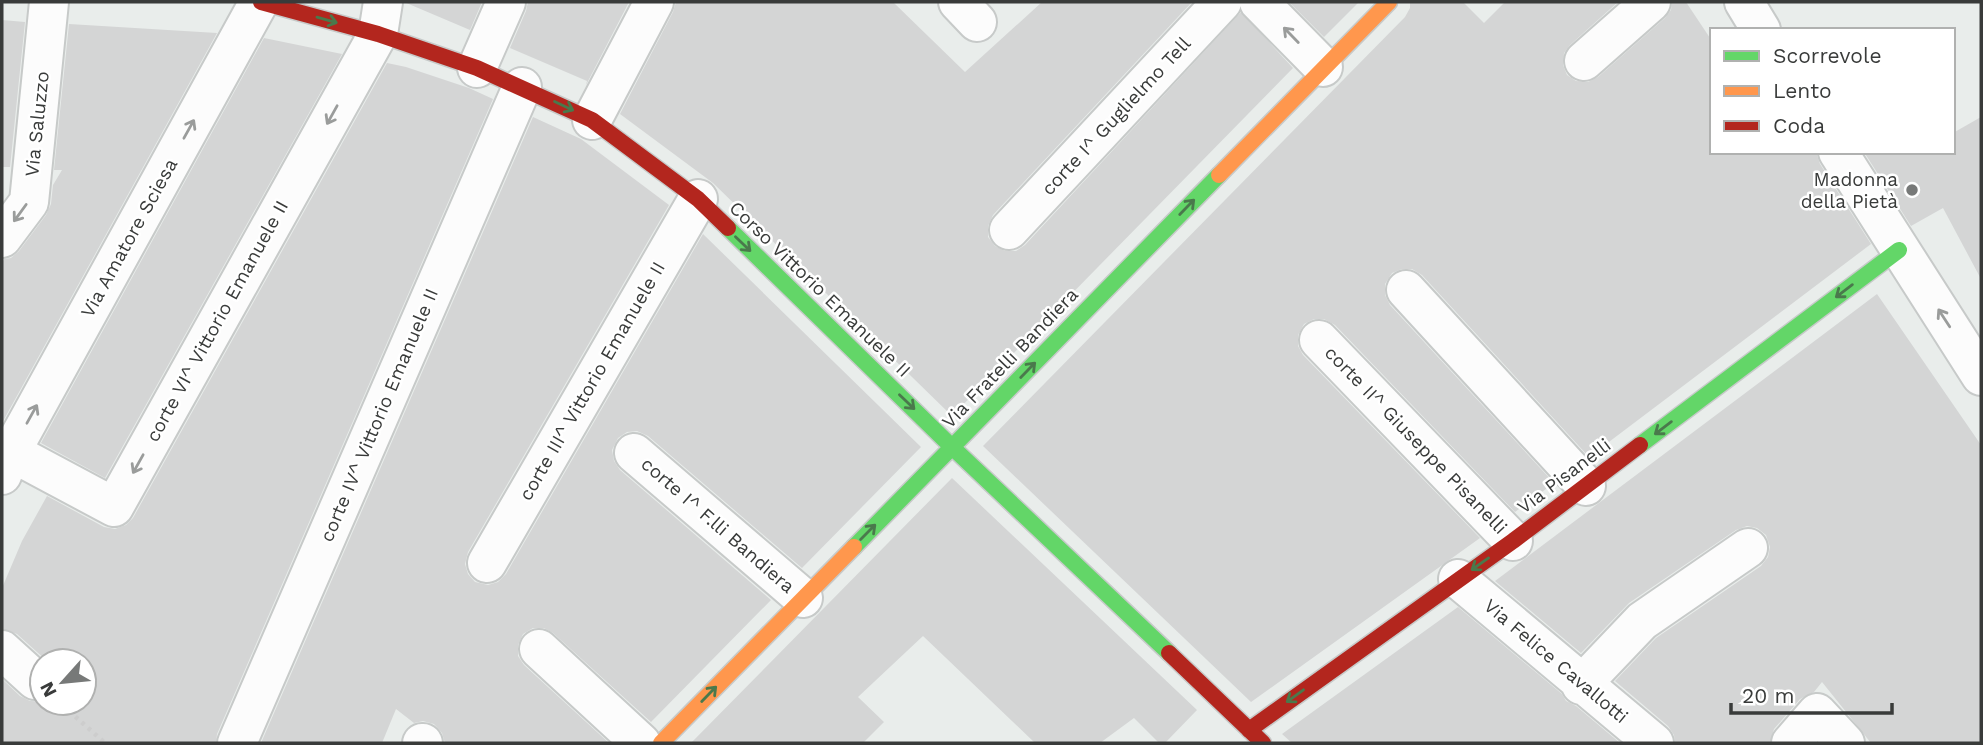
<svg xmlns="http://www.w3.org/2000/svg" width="1983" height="745" font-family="'Work Sans',sans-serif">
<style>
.building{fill:#d4d5d5}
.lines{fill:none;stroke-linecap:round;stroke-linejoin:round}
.street-casing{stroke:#c7cac9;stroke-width:42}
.fast-casing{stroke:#c7cac9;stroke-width:19}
.slow-casing{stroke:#c7cac9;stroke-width:19}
.jam-casing{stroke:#c7cac9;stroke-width:19}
.path{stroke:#cdcdcd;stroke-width:4.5;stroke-dasharray:3.5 5;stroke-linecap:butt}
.street{stroke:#fcfcfc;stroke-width:38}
.fast{stroke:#63d668;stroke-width:16}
.slow{stroke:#ff974d;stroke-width:16}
.jam{stroke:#b3261e;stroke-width:16}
.oneway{stroke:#4a794c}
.oneway2{stroke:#9a9c9b}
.poi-dot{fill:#777978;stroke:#fff;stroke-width:2.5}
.labels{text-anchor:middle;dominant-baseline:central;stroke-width:5;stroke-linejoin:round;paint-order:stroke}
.street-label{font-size:19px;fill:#393b3a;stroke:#fff}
.poi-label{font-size:19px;fill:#393b3a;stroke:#fff;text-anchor:end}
</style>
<rect width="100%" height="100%" fill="#e9edeb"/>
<path class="building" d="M 404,2 L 482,2 L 470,30 Z
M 528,2 L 629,2 L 586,85 L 587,81 L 510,48 L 526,11 Z
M 676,2 L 893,2 L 965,72 L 1042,2 L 1192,2 L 993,215 L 988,226 L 988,237 L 995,246 L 1005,251 L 1016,251 L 1025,245 L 1241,12 L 1293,68 L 952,416 L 713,183 L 620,114 L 673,12 Z
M 1289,2 L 1359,2 L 1324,37 Z
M 1410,2 L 1463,2 L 1484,23 L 1505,2 L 1618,2 L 1570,45 L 1564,53 L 1563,65 L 1567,75 L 1576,81 L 1588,82 L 1598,77 L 1665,18 L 1671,10 L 1672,2 L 1686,2 L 1712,41 L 1712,152 L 1816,152 L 1820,164 L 1871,244 L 1589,457 L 1422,275 L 1412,269 L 1402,269 L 1392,273 L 1385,284 L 1385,295 L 1390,305 L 1554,483 L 1515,512 L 1335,325 L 1324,319 L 1314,319 L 1304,324 L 1298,335 L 1298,346 L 1303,355 L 1480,538 L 1251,702 L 983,446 L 1405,17 L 1410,8 Z
M 2,20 L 25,22 L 10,167 L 2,167 Z
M 69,24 L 217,33 L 2,423 L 2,263 L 4,259 L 11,258 L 19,251 L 46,215 L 51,204 L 53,185 L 62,170 L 54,170 Z
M 264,38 L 342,54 L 105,478 L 41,443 Z
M 387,63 L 406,67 L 469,88 L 493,99 L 217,734 L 216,743 L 2,743 L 2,679 L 20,696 L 30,701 L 84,703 L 84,661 L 47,661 L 17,634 L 2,629 L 2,588 L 22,541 L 47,496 L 104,527 L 115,529 L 126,525 L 133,518 Z
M 533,117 L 581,139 L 669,205 L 468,552 L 465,564 L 468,574 L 475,582 L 488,585 L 498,582 L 506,574 L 703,234 L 921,447 L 802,568 L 648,436 L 637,431 L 627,432 L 618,438 L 612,450 L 614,461 L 620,470 L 771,600 L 651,722 L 553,633 L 544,628 L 533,628 L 523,634 L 518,645 L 518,656 L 524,665 L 609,743 L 445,743 L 442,733 L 434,724 L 423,721 L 414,723 L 396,709 L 382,743 L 261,743 Z
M 1981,117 L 1981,279 L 1943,208 L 1911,226 L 1864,152 L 1953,152 L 1953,133 Z
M 1877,294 L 1981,445 L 1981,743 L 1871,743 L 1822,682 L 1814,692 L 1800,699 L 1774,729 L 1770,743 L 1675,743 L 1674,735 L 1668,726 L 1615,681 L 1656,638 L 1761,566 L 1768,557 L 1770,547 L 1766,535 L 1757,528 L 1747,526 L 1736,530 L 1629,603 L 1581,653 L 1495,581 Z
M 952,478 L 1197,710 L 1165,743 L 1159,743 L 1134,718 L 1100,743 L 1035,743 L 923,636 L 858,697 L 884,722 L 863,743 L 691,743 Z
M 1458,607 L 1562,694 L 1566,701 L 1576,706 L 1620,743 L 1292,743 L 1282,734 Z"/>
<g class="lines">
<defs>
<path id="street" d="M 958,2 L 977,22
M 1259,2 L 1323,67
M 1744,2 L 1761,30
M 1584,61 L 1651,2
M 477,68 L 506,2
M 592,120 L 654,2
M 1838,152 L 1981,376
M 1009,230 L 1222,2
M 2,238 L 29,202 L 49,2
M 1406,290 L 1586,486
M 1319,340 L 1513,541
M 11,452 L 114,507 L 378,34 L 383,2
M 634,453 L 803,598
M 2,475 L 11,452 L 259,2
M 487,563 L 698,199
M 1458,579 L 1654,743
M 539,649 L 641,743
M 2,650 L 35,680
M 1581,685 L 1642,621 L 1748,548
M 237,743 L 522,87
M 422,743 L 423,743
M 1791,743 L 1817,713 L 1845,743"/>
<path id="fast" d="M 728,228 L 952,447 L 1169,653
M 1640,445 L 1899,250
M 854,547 L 1219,175"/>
<path id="slow" d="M 1219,175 L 1389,2
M 661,743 L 854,547"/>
<path id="jam" d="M 261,2 L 378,34 L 477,68 L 592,120 L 698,199 L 728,228
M 1169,653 L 1263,743
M 1249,730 L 1513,541 L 1640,445"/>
</defs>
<use href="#street" class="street-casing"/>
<use href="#fast" class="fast-casing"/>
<use href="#slow" class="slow-casing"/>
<use href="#jam" class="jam-casing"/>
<path class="path" d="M 69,711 L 105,743"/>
<use href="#street" class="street"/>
<use href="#fast" class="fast"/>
<use href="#slow" class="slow"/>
<use href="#jam" class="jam"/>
</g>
<defs><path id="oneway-shaft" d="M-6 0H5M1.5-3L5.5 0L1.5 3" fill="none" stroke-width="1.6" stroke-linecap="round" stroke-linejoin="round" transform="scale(1.75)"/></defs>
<g class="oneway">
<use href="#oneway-shaft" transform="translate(327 20) rotate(16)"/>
<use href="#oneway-shaft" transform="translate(564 106) rotate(25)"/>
<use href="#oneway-shaft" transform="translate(1187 207) rotate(-46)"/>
<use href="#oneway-shaft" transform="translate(743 244) rotate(44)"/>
<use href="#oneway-shaft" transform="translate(1844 291) rotate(143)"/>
<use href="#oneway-shaft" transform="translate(1028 370) rotate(-46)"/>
<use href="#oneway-shaft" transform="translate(907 402) rotate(44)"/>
<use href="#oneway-shaft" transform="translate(1663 428) rotate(143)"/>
<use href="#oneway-shaft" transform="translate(868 532) rotate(-45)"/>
<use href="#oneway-shaft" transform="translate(1480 564) rotate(145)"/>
<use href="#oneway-shaft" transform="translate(709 694) rotate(-46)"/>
<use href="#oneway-shaft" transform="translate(1295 696) rotate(144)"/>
</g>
<g class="oneway2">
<use href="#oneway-shaft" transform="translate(1291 35) rotate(-134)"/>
<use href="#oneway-shaft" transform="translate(332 115) rotate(119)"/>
<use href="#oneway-shaft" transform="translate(189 129) rotate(-61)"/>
<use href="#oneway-shaft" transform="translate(20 213) rotate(126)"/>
<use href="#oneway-shaft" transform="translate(1944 318) rotate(-123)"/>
<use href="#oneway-shaft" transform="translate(32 414) rotate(-61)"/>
<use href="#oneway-shaft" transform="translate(138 464) rotate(119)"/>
</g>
<circle class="poi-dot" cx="1912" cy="190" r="7"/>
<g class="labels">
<g class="street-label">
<text transform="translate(1116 116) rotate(-47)">corte I^ Guglielmo Tell</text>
<text transform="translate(37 124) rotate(-84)">Via Saluzzo</text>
<text transform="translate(129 238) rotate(-61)">Via Amatore Sciesa</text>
<text transform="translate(820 289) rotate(44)">Corso Vittorio Emanuele II</text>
<text transform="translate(217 321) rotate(-61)">corte VI^ Vittorio Emanuele II</text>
<text transform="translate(1010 358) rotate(-46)">Via Fratelli Bandiera</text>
<text transform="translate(592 381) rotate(-60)">corte III^ Vittorio Emanuele II</text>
<text transform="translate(379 415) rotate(-67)">corte IV^ Vittorio Emanuele II</text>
<text transform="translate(1416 440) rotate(46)">corte II^ Giuseppe Pisanelli</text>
<text transform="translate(1564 476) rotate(-37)">Via Pisanelli</text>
<text transform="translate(718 525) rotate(41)">corte I^ F.lli Bandiera</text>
<text transform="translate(1556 661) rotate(40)">Via Felice Cavallotti</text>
</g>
<g class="poi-label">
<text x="1898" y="179">Madonna<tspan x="1898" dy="22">della Pietà</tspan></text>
</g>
</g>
<rect width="1983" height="745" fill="none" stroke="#393b3a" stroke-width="7"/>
<rect x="1710" y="28" width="245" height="126" fill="#ffffff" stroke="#b0b1b0" stroke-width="2"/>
<rect x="1724" y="51" width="35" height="10" fill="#63d668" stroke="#b0b1b0" stroke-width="2"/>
<text x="1773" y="63" font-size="21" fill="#393b3a">Scorrevole</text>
<rect x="1724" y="86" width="35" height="10" fill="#ff974d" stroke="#b0b1b0" stroke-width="2"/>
<text x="1773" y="98" font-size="21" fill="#393b3a">Lento</text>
<rect x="1724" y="121" width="35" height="10" fill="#b3261e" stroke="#b0b1b0" stroke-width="2"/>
<text x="1773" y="133" font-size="21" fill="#393b3a">Coda</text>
<g transform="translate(63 682) rotate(243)"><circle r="33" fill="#ffffff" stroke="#b0b1b0" stroke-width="2"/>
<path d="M0-5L12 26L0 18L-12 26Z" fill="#777978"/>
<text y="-10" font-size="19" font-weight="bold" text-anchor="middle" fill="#393b3a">N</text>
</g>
<path d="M1731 703v10h161v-10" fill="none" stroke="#393b3a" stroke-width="3.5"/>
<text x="1742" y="703" font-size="21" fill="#393b3a" stroke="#ffffff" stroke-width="5" paint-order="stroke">20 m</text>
</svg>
